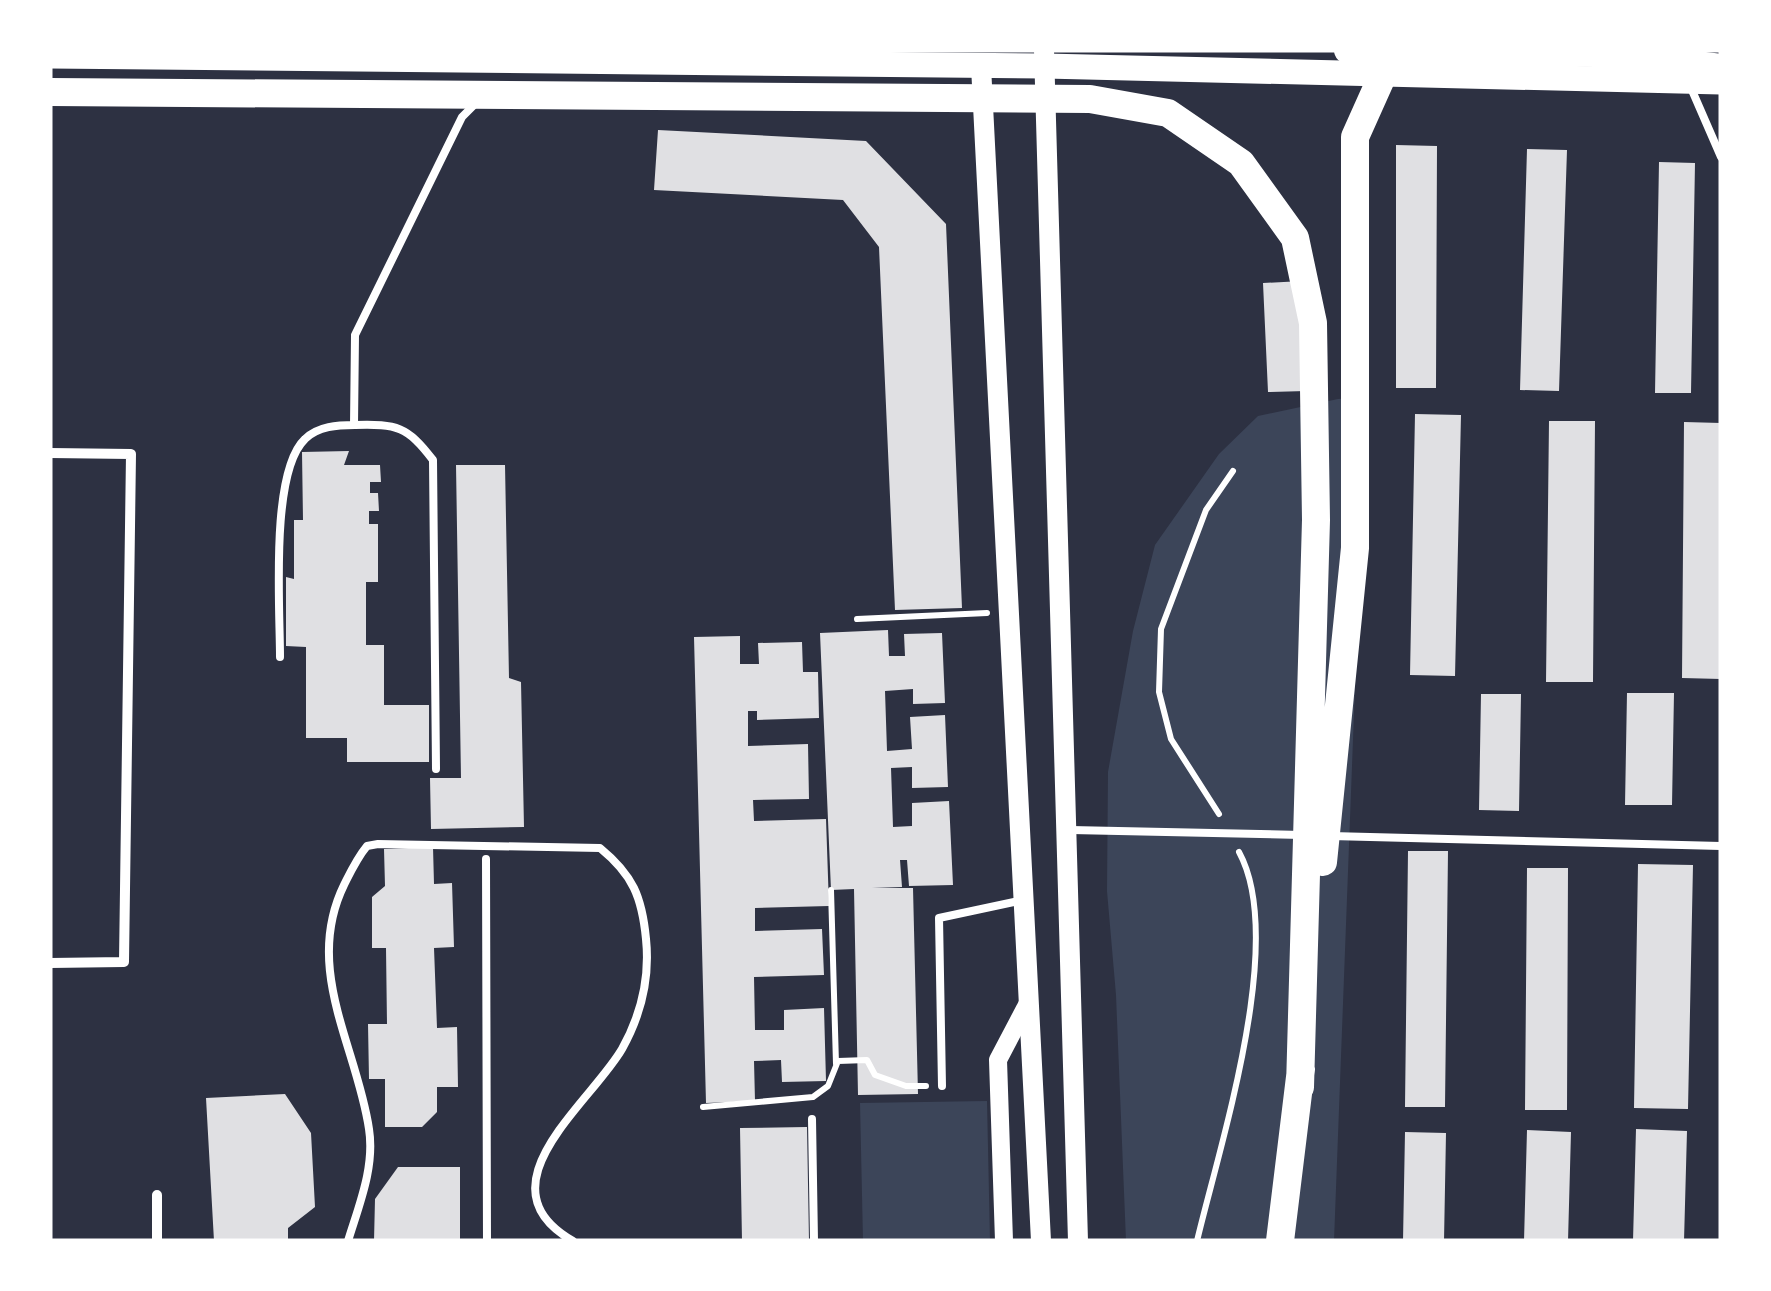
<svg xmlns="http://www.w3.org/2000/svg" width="1771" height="1291" font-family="'IBM Plex Sans',sans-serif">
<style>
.green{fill:#3c4559}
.building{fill:#e0e0e3}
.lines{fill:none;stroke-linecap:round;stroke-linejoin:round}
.path{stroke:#fff;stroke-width:6}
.service{stroke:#fff;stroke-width:8}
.minor{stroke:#fff;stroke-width:10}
.tertiary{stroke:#fff;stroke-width:18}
.secondary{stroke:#fff;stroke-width:20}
.primary{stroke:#fff;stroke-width:25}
.trunk{stroke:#fff;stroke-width:28}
</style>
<rect width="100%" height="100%" fill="#2d3142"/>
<path class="green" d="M 1366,397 L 1334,1241 L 1126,1241 L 1116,995 L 1107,891 L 1108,772 L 1133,631 L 1155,545 L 1219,454 L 1258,416 L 1338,399 Z
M 987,1101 L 990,1241 L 863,1241 L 860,1103 Z"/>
<path class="building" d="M 658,130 L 866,141 L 946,224 L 962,608 L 895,610 L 879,247 L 843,200 L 654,190 Z
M 1396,145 L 1437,146 L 1436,388 L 1396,388 Z
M 1527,149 L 1567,150 L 1559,391 L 1520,390 Z
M 1659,162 L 1695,163 L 1691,393 L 1655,393 Z
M 1302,281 L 1306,391 L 1268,392 L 1263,283 Z
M 1415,414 L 1461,415 L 1455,676 L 1410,675 Z
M 1549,421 L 1595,421 L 1593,682 L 1546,682 Z
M 1684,422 L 1721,423 L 1721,679 L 1682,678 Z
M 349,451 L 344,465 L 380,465 L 381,482 L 370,482 L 370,493 L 378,493 L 379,511 L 369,511 L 369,524 L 378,524 L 378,582 L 366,582 L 366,645 L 384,645 L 384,705 L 429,705 L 429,762 L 347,762 L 347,738 L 306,738 L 306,647 L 286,646 L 286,577 L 294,579 L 294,520 L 303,520 L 302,452 Z
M 456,465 L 505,465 L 509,678 L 521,682 L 524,827 L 431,829 L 430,778 L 461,778 Z
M 888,630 L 889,656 L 905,656 L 904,634 L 942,633 L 945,703 L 913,704 L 913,689 L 885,691 L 887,751 L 912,749 L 910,717 L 945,715 L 948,787 L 912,788 L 912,767 L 891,768 L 893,827 L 912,826 L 912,803 L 949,801 L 953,885 L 909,886 L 907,860 L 900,860 L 902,887 L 872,888 L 913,888 L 918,1094 L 858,1095 L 854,889 L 831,890 L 820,633 Z
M 740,636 L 740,664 L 759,664 L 758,643 L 802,642 L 803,672 L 818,672 L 819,718 L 757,720 L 757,711 L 748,711 L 748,746 L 808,744 L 809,799 L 753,800 L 754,821 L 826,819 L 829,906 L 755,908 L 755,931 L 822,929 L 824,975 L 754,977 L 755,1030 L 784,1030 L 784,1010 L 824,1008 L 826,1081 L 782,1082 L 781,1060 L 754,1061 L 755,1101 L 706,1103 L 694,637 Z
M 1627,693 L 1674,693 L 1672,805 L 1625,805 Z
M 1481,694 L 1521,694 L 1519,811 L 1479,810 Z
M 433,847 L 434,884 L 452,883 L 454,947 L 434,948 L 437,1028 L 457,1027 L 458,1087 L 437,1087 L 437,1112 L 422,1127 L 385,1127 L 385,1079 L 369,1079 L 368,1024 L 387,1024 L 386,948 L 372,948 L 372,897 L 385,886 L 384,849 Z
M 1408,851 L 1448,851 L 1445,1107 L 1405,1107 Z
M 1638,864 L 1693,865 L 1688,1109 L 1634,1108 Z
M 1527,868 L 1568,868 L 1567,1110 L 1525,1110 Z
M 285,1094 L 311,1133 L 315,1207 L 288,1228 L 288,1241 L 214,1241 L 206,1098 Z
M 807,1127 L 809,1241 L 742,1241 L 740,1128 Z
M 1636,1129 L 1687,1131 L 1684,1241 L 1633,1241 Z
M 1527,1130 L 1571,1132 L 1568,1241 L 1524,1241 Z
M 1405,1132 L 1446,1133 L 1444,1241 L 1403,1241 Z
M 398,1167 L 460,1167 L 460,1241 L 374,1241 L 375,1199 Z"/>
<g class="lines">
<path class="path" d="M 857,619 L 987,613
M 1219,814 L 1171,739 L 1159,692 L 1161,629 L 1206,510 L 1233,471
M 831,890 L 836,1064
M 703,1107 L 813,1097 L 828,1086 L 838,1061 L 867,1060 L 875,1075 L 906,1086 L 926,1086
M 1197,1241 C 1220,1144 1287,940 1239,852"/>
<path class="service" d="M 1691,88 L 1721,157
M 354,425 L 355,335 L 462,117 L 476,103
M 280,657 C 280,607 270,472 305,439 C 318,426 338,425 355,425 C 397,424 407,426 433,460 L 436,769
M 1071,830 L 1302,835
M 1331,836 L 1721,846
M 486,859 L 487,1241
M 942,1086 L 939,918 L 1019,901
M 812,1119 L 814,1241
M 348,1241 C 359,1205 375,1167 369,1129 C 357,1047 303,969 344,885 C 351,871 357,858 367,846 L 378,844 L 600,848 C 633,875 642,897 646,939 C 650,978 641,1015 622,1049 C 590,1104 477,1186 573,1241"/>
<path class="minor" d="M 50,453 L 131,454 L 124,962 L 50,963
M 157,1241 L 157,1195"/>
<path class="tertiary" d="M 1004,1241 L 998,1060 L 1029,1001"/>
<path class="secondary" d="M 1044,50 L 1078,1241
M 981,66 L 1041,1241"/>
<path class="primary" d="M 50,56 L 1045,66 L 1721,82"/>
<path class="trunk" d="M 1348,50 L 1596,53 L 1721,68
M 50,92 L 1090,99 L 1168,113 L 1241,163 L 1295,238 L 1313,323 L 1316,520 L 1300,1087
M 1323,862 L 1355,548 L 1355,137 L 1385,70 L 1405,50
M 1280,1241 L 1301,1069"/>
</g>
<rect width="1771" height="1291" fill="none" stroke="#ffffff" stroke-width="105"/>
</svg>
